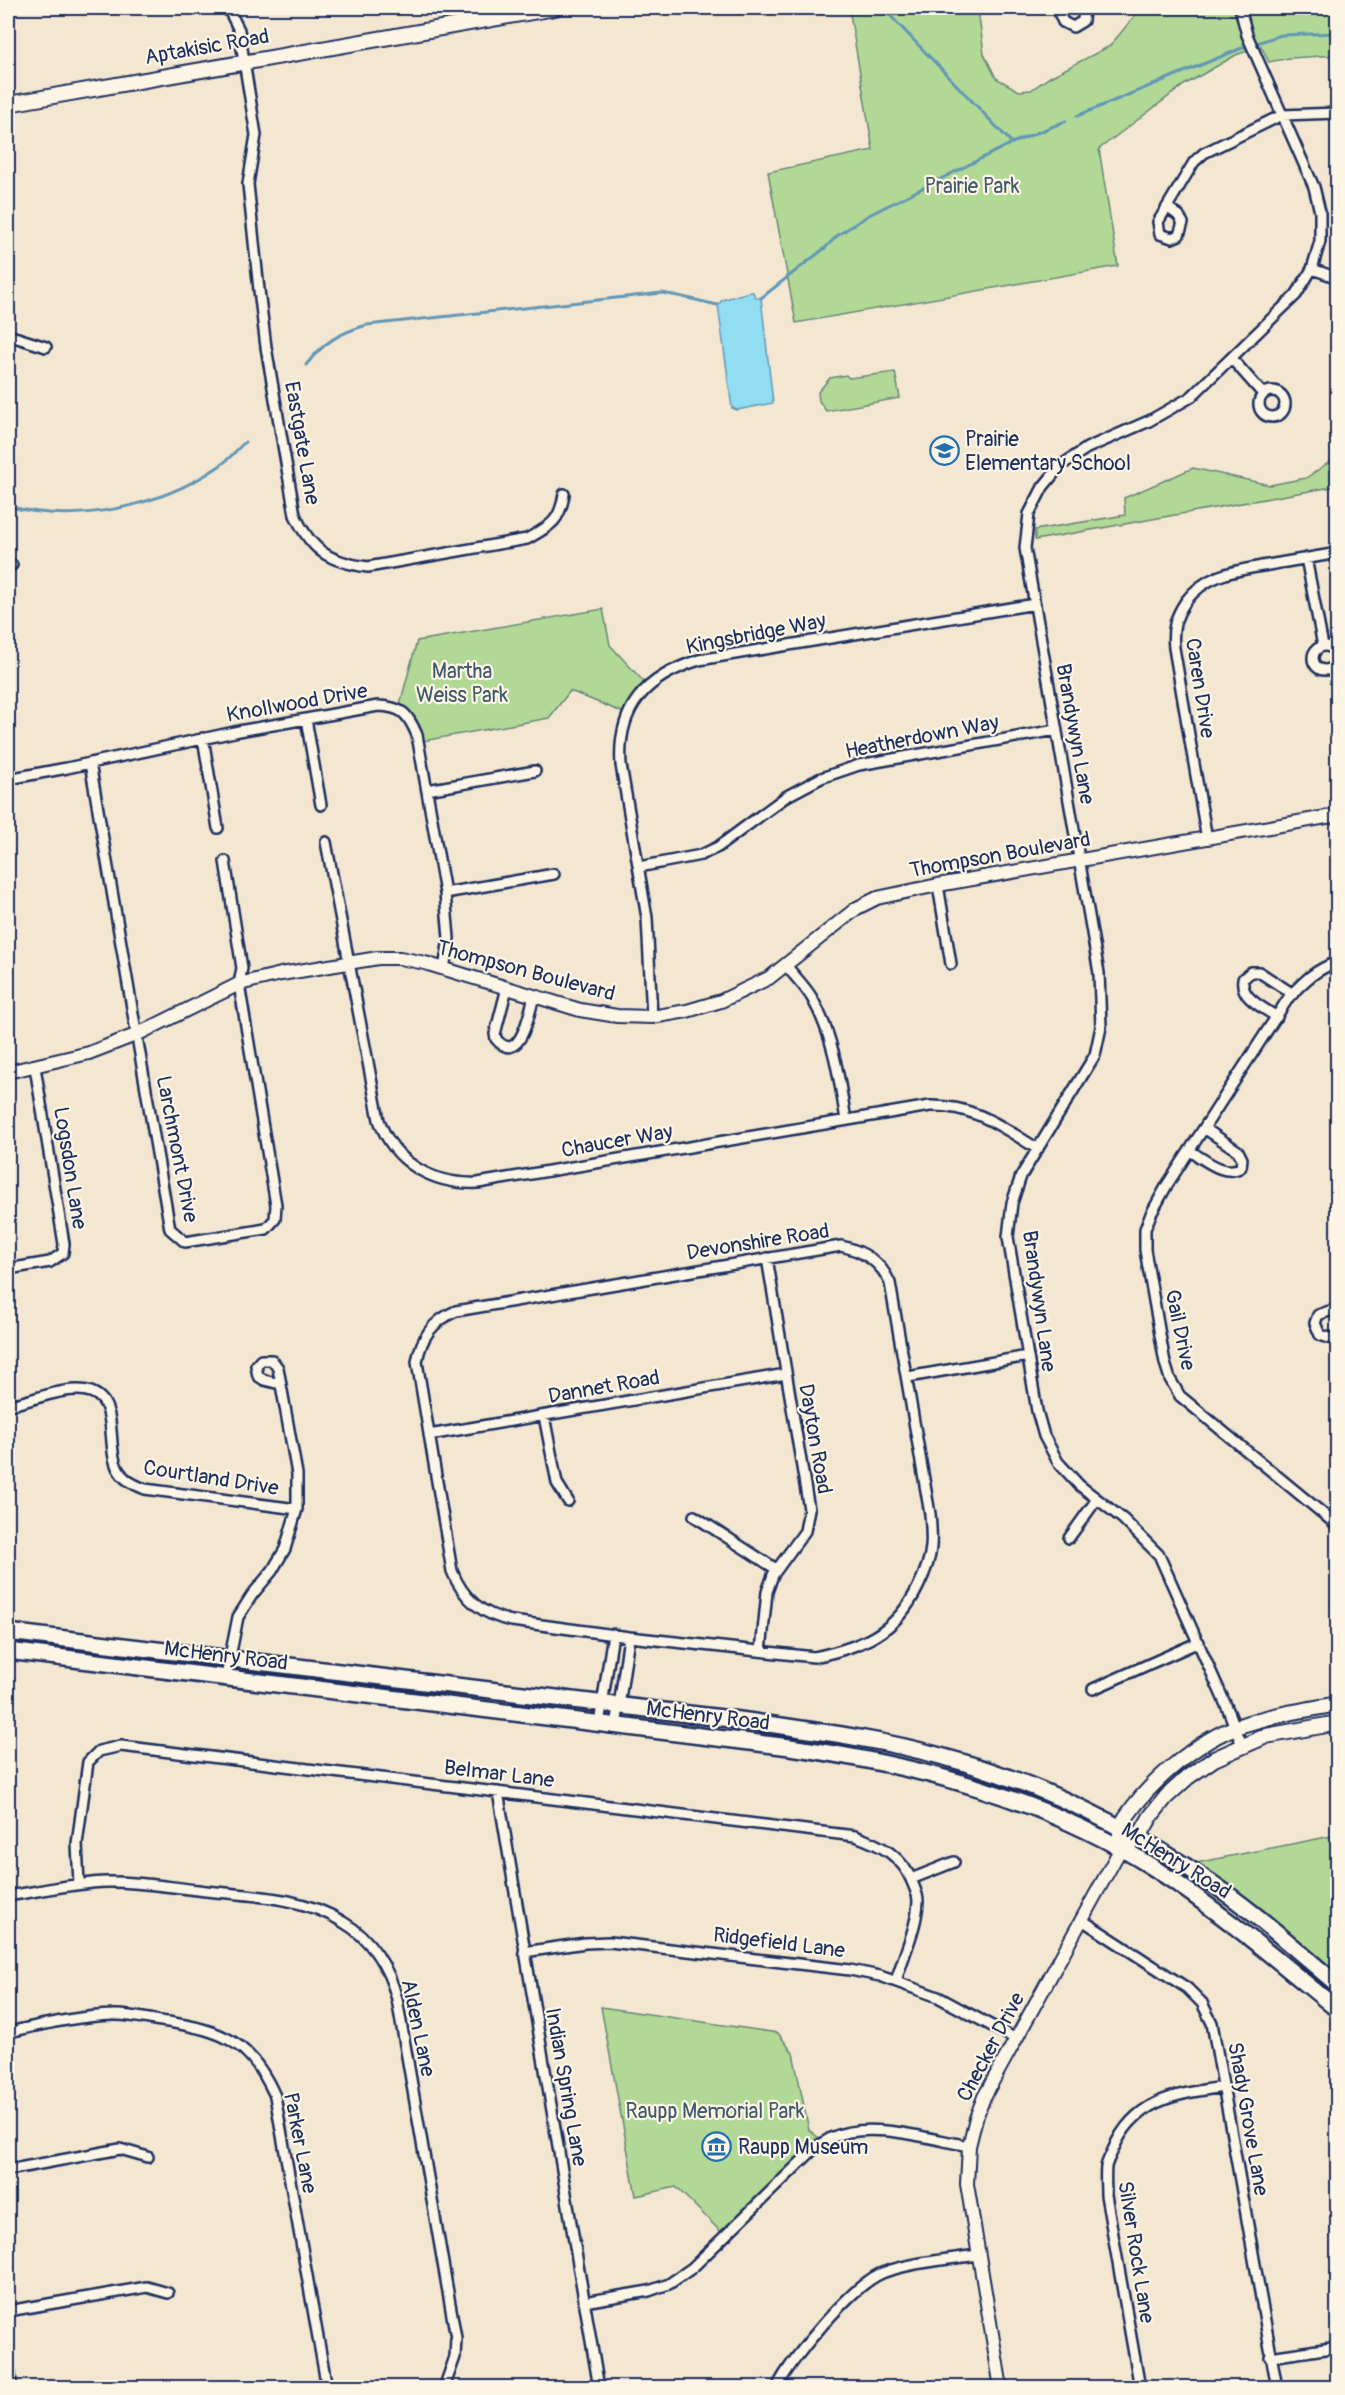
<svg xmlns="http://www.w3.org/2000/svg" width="1345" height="2395" font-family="Pangolin,sans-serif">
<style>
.green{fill:#b1d995;stroke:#66847a;stroke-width:1.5}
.water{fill:#91ddf1;stroke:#6297b6;stroke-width:1.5}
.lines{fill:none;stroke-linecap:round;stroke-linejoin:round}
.stream{stroke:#6297b6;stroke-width:3}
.minor-casing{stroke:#1b2f5e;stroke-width:14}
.tertiary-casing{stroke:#1b2f5e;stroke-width:16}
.secondary-casing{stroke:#1b2f5e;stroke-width:18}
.primary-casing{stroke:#1b2f5e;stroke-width:20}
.minor{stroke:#fcf5e5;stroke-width:9}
.tertiary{stroke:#fcf5e5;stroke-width:12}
.secondary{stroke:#fcf5e5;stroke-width:14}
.primary{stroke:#fcf5e5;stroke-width:15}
.labels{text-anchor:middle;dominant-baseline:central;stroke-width:4.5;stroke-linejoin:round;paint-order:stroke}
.street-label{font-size:21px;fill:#1b2f5e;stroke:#fcf5e5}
.park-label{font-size:21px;fill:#405a6c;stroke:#fcf5e5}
.poi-label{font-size:21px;fill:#1b2f5e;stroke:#fcf5e5;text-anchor:start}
</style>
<rect width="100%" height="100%" fill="#f4e7d2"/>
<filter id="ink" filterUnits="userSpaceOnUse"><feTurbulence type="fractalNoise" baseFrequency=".0167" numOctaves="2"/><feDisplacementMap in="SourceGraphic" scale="12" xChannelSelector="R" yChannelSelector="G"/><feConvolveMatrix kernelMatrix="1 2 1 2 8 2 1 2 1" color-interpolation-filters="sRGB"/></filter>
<g filter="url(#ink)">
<path class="green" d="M 849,8 L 981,8 L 979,17 L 984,54 L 996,78 L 1019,91 L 1031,90 L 1050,77 L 1110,46 L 1136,14 L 1145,8 L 1337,8 L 1337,55 L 1290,58 L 1269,62 L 1261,46 L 1236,55 L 1184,85 L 1099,149 L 1118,266 L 796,323 L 768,172 L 873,150 Z
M 895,372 L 900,398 L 826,411 L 819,401 L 818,392 L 830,378 L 846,375 L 849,378 Z
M 1337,457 L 1337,486 L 1035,540 L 1035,530 L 1125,515 L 1124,498 L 1193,468 L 1270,485 L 1306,478 Z
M 603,609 L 610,645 L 644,682 L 624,713 L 570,691 L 549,718 L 423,741 L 414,717 L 400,704 L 417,641 Z
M 1337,1835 L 1337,1977 L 1196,1863 Z
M 601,2007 L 778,2033 L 793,2053 L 809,2130 L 818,2137 L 722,2233 L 676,2187 L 636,2196 Z"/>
<path class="water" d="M 749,292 L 753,292 L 756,298 L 761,298 L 773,403 L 737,410 L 732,408 L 718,305 L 722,300 Z"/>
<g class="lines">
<path class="stream" d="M 883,8 L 1012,143
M 1077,116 L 1242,48 L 1281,35 L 1338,33
M 761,298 L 825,248 L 838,235 L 869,215 L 1012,143 L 1066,121
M 306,365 C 324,342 339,333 367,325 L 662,293 C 681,296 699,301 718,305
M 8,506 C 76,525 159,507 218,467 C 228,461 236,450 245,442"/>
<defs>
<path id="minor" d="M 228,8 L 239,30 L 256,135 L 248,184 L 259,290 L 266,347 L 295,515 C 312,552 330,562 368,567 L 527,539 C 550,526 560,522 564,494
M 1063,8 L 1060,15 L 1063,22 L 1073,27 L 1083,21 L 1084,8
M 1240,8 L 1247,35 L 1314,187 L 1320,212 L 1320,241 L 1312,269 L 1296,295 L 1191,397 L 1149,421 L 1087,448 L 1060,466 L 1043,487 L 1029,514 L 1025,548 L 1099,973 L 1101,1027 L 1095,1055 L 1021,1176 L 1012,1203 L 1008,1237 L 1037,1411 L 1044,1436 L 1058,1462 L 1079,1485 L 1123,1519 L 1159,1555 L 1229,1712 L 1242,1745
M 1167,207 L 1178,215 L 1183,223 L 1179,235 L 1172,238 L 1160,234 L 1158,222 L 1194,162 L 1204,153 L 1282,115 L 1338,113
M 1312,269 L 1338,278
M 8,335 L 46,347
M 1232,359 L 1263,394
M1259 404a13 13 0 1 1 26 0a13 13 0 1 1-26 0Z
M 1306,558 L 1323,646
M 8,566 L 12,565
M1313 658a12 12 0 1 1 24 0a12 12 0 1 1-24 0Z
M 306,719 L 321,805
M 203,738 L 218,828
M 90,763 L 170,1229 L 185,1242 L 266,1229 L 275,1219 L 276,1205 L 239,984 L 242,968 L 225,861
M 8,779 L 67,768 L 239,731 L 378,706 C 403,707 408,714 417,735 L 445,893 L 449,938 L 444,969
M 427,790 L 535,771
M 1207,839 L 1174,648 C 1172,629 1175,617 1186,601 C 1207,573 1236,571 1268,565 C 1291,561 1314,557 1338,553
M 326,842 L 379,1120 C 394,1163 433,1185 478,1183 L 930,1106 C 974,1105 1002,1127 1038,1149
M 639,867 L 701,855 L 718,847 L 787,796 L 821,778 L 859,765 L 1056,730
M 938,885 L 951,964
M 445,893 L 554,874
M 1338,962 C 1316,969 1304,981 1289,997 L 1167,1185 L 1151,1214 L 1145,1229 L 1145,1250 L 1165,1363 L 1170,1379 L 1180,1396 L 1338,1526
M 786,965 C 794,976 805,986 812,998 C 834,1037 839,1078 846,1120
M 507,988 L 495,1034 L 496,1039 C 520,1067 530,1011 534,996
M 652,1017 L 647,918 L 621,765 C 617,707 646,677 699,660 L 1035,604
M 1277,1017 C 1262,1007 1240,998 1243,979 L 1251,972 L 1259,972 L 1293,994
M 1190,1151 C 1204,1159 1225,1178 1241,1167 L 1242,1159 L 1238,1151 L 1204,1128
M 841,1246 C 864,1251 881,1262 890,1283 L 930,1514 C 931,1525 932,1536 931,1547 C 930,1560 924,1575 918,1587 C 896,1633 862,1647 814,1657 L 629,1637 L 512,1621 C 482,1615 463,1599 452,1571 L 417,1362 C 421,1337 433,1321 456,1311 Z
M 8,1269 L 50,1262 L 63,1253 L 64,1244 L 35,1067
M 1338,1308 L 1318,1315 L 1315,1323 L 1320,1335 L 1329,1338 L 1338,1337
M 908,1377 L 1028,1356
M 8,1405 C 31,1402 53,1390 76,1390 C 125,1389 103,1445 119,1471 C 125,1481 135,1485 145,1489 L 297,1509
M 544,1416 L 557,1483 L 568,1501
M 429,1435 L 786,1374
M 694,1516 L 776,1569
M 1069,1538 L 1097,1499
M 1338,1599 L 1338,1609
M 761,1651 L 767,1592 L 773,1575 L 805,1531 L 809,1509 L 767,1258
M 226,1677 L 238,1617 L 252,1595 L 272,1571 L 285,1549 L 297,1509 L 297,1474 L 278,1368 L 272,1360 L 261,1360 L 256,1366 L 258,1376 L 264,1380 L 280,1384
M 1093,1689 L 1199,1642
M 599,1724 L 613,1634
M 616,1727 L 629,1637
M 498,1792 L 599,2388
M 911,1879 L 954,1862
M 79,1884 L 77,1844 L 88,1762 L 99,1751 L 121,1746 L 855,1836 C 881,1845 903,1856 913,1884 C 915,1889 918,1895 918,1901 C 917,1928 903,1956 896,1981
M 8,1896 C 40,1891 74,1883 107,1882 C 137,1881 168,1887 198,1890 C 246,1896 301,1895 343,1922 C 371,1938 389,1968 397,1999 L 456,2338 L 455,2357 L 444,2388
M 1082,1920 L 1187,1988 L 1202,2003 L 1212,2023 L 1277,2388
M 524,1952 L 585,1943 L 610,1942 L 850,1970 L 880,1976 L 938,1997 L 1016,2039
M 8,2032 C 42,2025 78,2016 113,2015 C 131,2014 150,2020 168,2022 C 224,2031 251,2042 275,2096 L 327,2388
M 8,2170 L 120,2149 L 148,2157
M 584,2302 L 649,2291 L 669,2284 L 692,2268 L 813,2150 C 820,2146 826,2140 833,2137 C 869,2120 930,2139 969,2146
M 8,2311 L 147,2287 L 168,2293
M 1270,2357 L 1338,2347
M 8,2362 L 12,2388
M 777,2388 C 790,2359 853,2285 882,2273 C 912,2262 946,2260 977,2255
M 1140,2388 L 1106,2195 C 1106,2186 1105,2176 1106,2167 C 1107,2161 1111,2155 1113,2150 C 1134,2099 1176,2094 1224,2087"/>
<path id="tertiary" d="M 8,1072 L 89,1053 L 138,1034 L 239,984 L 281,974 L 378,958 L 400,958 L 425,963 L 580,1010 L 617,1016 L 652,1017 L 687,1011 L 721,1001 L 769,978 L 857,908 L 877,898 L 938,885 L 1338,815
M 1001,2388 L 967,2184 L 969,2146 L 976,2118 L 984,2097 L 1120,1850"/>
<path id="secondary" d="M 8,104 L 555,8
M 1120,1850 L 1120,1827 L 1126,1817 C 1150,1782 1198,1740 1239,1726 C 1271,1715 1304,1710 1338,1704
M 1120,1850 L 1139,1837 L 1151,1816 L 1166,1797 L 1188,1777 L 1214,1759 L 1266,1736 L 1338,1723"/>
<path id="primary" d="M 8,1632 L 739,1720 C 808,1730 877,1738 944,1757 C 1038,1782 1126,1826 1207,1880 C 1253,1910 1295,1949 1338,1985
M 8,1651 L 790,1747 C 917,1765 1044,1798 1154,1868 C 1219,1910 1278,1961 1338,2010"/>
</defs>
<use href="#minor" class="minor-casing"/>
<use href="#tertiary" class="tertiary-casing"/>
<use href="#secondary" class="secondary-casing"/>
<use href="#primary" class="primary-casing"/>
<use href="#minor" class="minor"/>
<use href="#tertiary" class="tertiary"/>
<use href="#secondary" class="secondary"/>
<use href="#primary" class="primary"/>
</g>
</g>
<defs>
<symbol id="school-ring" viewBox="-11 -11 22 22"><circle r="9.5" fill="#fcf5e5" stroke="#1f6fb2" stroke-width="1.5"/><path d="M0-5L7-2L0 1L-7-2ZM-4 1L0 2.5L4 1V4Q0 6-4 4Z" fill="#1f6fb2"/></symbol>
<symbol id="museum-ring" viewBox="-11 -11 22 22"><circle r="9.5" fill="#fcf5e5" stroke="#1f6fb2" stroke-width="1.5"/><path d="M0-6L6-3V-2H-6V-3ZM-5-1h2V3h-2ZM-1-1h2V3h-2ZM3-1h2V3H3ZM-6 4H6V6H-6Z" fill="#1f6fb2"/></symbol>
</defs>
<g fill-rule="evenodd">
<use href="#school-ring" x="928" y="434" width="33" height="33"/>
<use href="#museum-ring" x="700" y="2130" width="33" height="33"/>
</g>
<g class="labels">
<g class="street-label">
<text transform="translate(207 47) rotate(-10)">Aptakisic Road</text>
<text transform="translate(302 443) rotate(80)">Eastgate Lane</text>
<text transform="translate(756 634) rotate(-11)">Kingsbridge Way</text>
<text transform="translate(1200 688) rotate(81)">Caren Drive</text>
<text transform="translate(297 703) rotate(-10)">Knollwood Drive</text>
<text transform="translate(1075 734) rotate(80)">Brandywyn Lane</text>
<text transform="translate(922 737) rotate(-11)">Heatherdown Way</text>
<text transform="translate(1000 855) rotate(-10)">Thompson Boulevard</text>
<text transform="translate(526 971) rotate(15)">Thompson Boulevard</text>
<text transform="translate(617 1141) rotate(-10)">Chaucer Way</text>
<text transform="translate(177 1149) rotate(79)">Larchmont Drive</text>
<text transform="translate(70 1168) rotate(81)">Logsdon Lane</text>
<text transform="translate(758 1242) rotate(-9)">Devonshire Road</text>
<text transform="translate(1039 1301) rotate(82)">Brandywyn Lane</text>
<text transform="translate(1180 1330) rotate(78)">Gail Drive</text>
<text transform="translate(604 1387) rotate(-10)">Dannet Road</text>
<text transform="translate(815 1439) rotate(80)">Dayton Road</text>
<text transform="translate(211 1478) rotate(9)">Courtland Drive</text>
<text transform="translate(226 1656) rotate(7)">McHenry Road</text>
<text transform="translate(708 1716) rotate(7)">McHenry Road</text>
<text transform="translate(499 1774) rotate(7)">Belmar Lane</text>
<text transform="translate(1176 1861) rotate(32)">McHenry Road</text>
<text transform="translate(779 1943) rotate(7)">Ridgefield Lane</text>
<text transform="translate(418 2028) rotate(78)">Alden Lane</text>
<text transform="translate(991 2047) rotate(-62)">Checker Drive</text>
<text transform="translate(566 2087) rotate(80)">Indian Spring Lane</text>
<text transform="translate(1248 2119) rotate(80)">Shady Grove Lane</text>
<text transform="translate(300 2143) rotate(79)">Parker Lane</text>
<text transform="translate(1136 2252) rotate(81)">Silver Rock Lane</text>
</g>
<g class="park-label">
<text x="972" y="186">Prairie Park</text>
<text x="462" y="671">Martha<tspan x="462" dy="24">Weiss Park</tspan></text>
<text x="715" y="2111">Raupp Memorial Park</text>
</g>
<g class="poi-label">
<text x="965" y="439">Prairie<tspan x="965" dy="24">Elementary School</tspan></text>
<text x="738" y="2147">Raupp Museum</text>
</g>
</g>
<rect width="1345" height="2395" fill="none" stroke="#fcf5e5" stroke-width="30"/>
<rect x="15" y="15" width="1315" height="2365" fill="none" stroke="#1b2f5e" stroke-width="2" filter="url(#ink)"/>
</svg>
